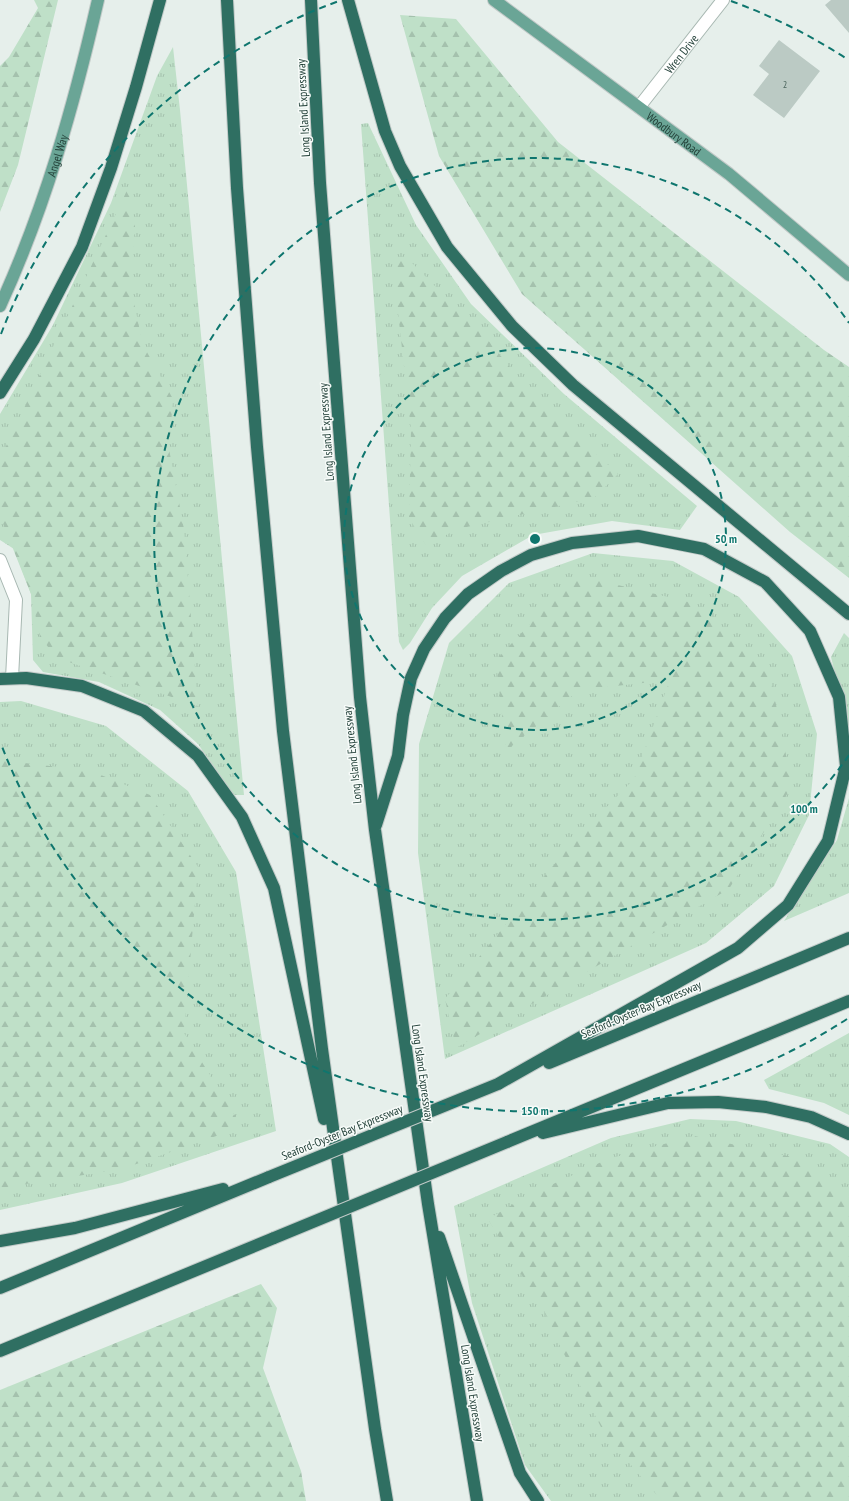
<svg xmlns="http://www.w3.org/2000/svg" width="849" height="1501" font-family="'PT Sans Narrow',sans-serif">
<style>
.grass{fill:url(#grass-tufts)}
.forest{fill:url(#forest-firs)}
.building{fill:#bbcac4}
.lines{fill:none;stroke-linecap:round;stroke-linejoin:round}
.minor-casing{stroke:#a8b8b2;stroke-width:14}
.major-casing{stroke:#c2cac8;stroke-width:14}
.highway-casing{stroke:#c2cac8;stroke-width:14}
.minor{stroke:#fff;stroke-width:12}
.major{stroke:#6aa596;stroke-width:12}
.highway{stroke:#2f6f62;stroke-width:12}
.highway-bridge-casing{stroke:#c2cac8;stroke-width:14;stroke-linecap:butt}
.highway-bridge{stroke:#2f6f62;stroke-width:12}
.ring{fill:none;stroke:#0f766e;stroke-width:2;stroke-dasharray:7 5}
.labels{text-anchor:middle;dominant-baseline:central;stroke-width:3;stroke-linejoin:round;paint-order:stroke}
.number-label{font-size:10px;fill:#4a645c}
.street-label{font-size:12px;fill:#24423a;stroke:#f7fbf9}
.centre{fill:#0f766e;stroke:#f7fbf9;stroke-width:2}
.ring-label{font-size:12px;text-anchor:middle;font-weight:bold;fill:#0f766e;stroke:#f7fbf9;stroke-width:3;stroke-linejoin:round;paint-order:stroke}
</style>
<defs>
<pattern id="grass-tufts" width="24" height="20" patternUnits="userSpaceOnUse"><rect width="24" height="20" fill="#bfe0c8"/><path d="M3 7l-1-3M5 7V3M7 7l1-3M15 17l-1-3M17 17v-4M19 17l1-3" fill="none" stroke="#a4c1ad"/></pattern>
<pattern id="forest-firs" width="22" height="20" patternUnits="userSpaceOnUse"><rect width="22" height="20" fill="#bfe0c8"/><path d="M5 1l3.5 6h-7zM16 11l3.5 6h-7z" fill="#a4c1ad"/></pattern>
</defs>
<rect width="100%" height="100%" fill="#e6efeb"/>
<path class="grass" d="M 173,47 L 180,110 L 244,795 L 234,795 L 198,744 L 160,710 L 99,682 L 43,672 L 33,660 L 31,594 L 14,549 L 0,540 L 0,414 L 53,325 L 111,203 L 157,76 Z
M 368,123 L 416,225 L 471,304 L 564,394 L 697,506 L 680,530 L 612,521 L 533,535 L 462,576 L 432,608 L 410,643 L 403,650 L 399,642 L 361,124 Z
M 593,553 L 673,561 L 739,597 L 792,656 L 817,734 L 809,815 L 774,886 L 706,943 L 445,1059 L 418,853 L 419,744 L 449,643 L 509,583 Z
M 844,633 L 849,638 L 849,731 L 831,657 Z
M 21,701 L 106,726 L 188,791 L 236,872 L 276,1131 L 122,1183 L 0,1210 L 0,702 Z
M 849,798 L 849,893 L 784,921 L 837,840 Z
M 849,1033 L 849,1115 L 824,1103 L 769,1089 L 764,1080 Z
M 690,1119 L 736,1121 L 830,1144 L 849,1157 L 849,1501 L 551,1501 L 525,1465 L 472,1303 L 454,1206 L 611,1138 Z"/>
<path class="forest" d="M 34,0 L 58,0 L 18,165 L 0,212 L 0,66 L 9,57 L 38,8 Z
M 400,15 L 456,19 L 558,142 L 824,350 L 849,367 L 849,578 L 790,532 L 522,294 L 439,156 Z
M 130,184 L 135,227 L 130,284 L 143,345 L 173,399 L 169,449 L 184,529 L 198,706 L 57,658 L 40,637 L 31,594 L 0,516 L 0,459 Z
M 392,258 L 408,259 L 484,335 L 532,395 L 618,474 L 594,498 L 458,529 L 426,545 L 409,518 L 411,430 Z
M 576,575 L 693,603 L 769,669 L 792,786 L 729,889 L 456,1048 L 445,999 L 570,845 L 634,779 L 670,680 L 579,690 L 506,751 L 496,660 Z
M 0,760 L 91,771 L 150,795 L 198,867 L 184,1033 L 242,1127 L 122,1169 L 0,1188 Z
M 694,1136 L 806,1160 L 849,1201 L 849,1501 L 662,1501 L 605,1435 L 557,1340 L 549,1320 L 488,1219 L 531,1194 L 608,1159 Z
M 261,1284 L 277,1308 L 263,1368 L 301,1471 L 306,1501 L 0,1501 L 0,1390 Z"/>
<path class="building" d="M 831,0 L 849,0 L 849,33 L 825,5 Z
M 779,40 L 820,71 L 784,118 L 753,95 L 769,74 L 759,66 Z"/>
<g class="lines">
<defs>
<g id="minor">
<path id="s1" d="M 639,107 L 723,0"/>
<path d="M 0,560 L 16,600 L 12,678"/>
</g>
<g id="major">
<path id="s2" d="M 494,0 L 729,174 L 849,275"/>
<path id="s3" d="M 0,306 C 45,208 74,105 98,0"/>
</g>
<path id="highway" d="M 227,0 L 237,188 L 257,447 L 283,731 L 322,1049 L 375,1429 L 387,1501
M 311,0 L 320,183 L 360,697 L 375,830 L 428,1204 L 477,1501
M 348,0 L 385,131 L 400,166 L 447,247 L 512,326 L 573,385 L 849,614
M 0,393 L 34,339 L 82,247 L 111,168 L 136,87 L 160,0
M 0,679 L 26,678 L 82,686 L 144,711 L 198,756 L 242,817 L 274,888 L 324,1119
M 376,825 L 398,756 L 403,715 L 411,678 L 424,649 L 445,618 L 468,594 L 501,571 L 531,555 L 572,543 L 638,536 L 704,549 L 765,582 L 810,631 L 839,697 L 846,766 L 828,841 L 788,905 L 738,948 L 498,1084
M 549,1063 L 849,938
M 543,1133 L 668,1103 L 718,1102 L 766,1107 L 811,1117 L 849,1134
M 507,1142 L 849,1001
M 439,1237 L 520,1473 L 538,1501
M 0,1241 L 75,1228 L 223,1189
M 0,1288 L 269,1177
M 0,1351 L 274,1238"/>
</defs>
<use href="#minor" class="minor-casing"/>
<use href="#major" class="major-casing"/>
<use href="#highway" class="highway-casing"/>
<use href="#minor" class="minor"/>
<use href="#major" class="major"/>
<use href="#highway" class="highway"/>
<defs>
<path id="highway-bridge" d="M 269,1177 L 498,1084
M 274,1238 L 507,1142"/>
</defs>
<use href="#highway-bridge" class="highway-bridge-casing"/>
<use href="#highway-bridge" class="highway-bridge"/>
</g>
<g class="ring">
<circle cx="535" cy="539" r="191"/>
<path d="M849 755A381 381 0 1 1 849 323"/>
<path d="M847 1019A572 572 0 0 1 1 744M1 334A572 572 0 0 1 339 1M731 1A572 572 0 0 1 847 59"/>
</g>
<g class="labels">
<g class="number-label">
<text x="785" y="84">2</text>
</g>
<g class="street-label">
<text stroke="none"><textPath href="#s1" startOffset="68">Wren Drive</textPath></text>
<text transform="translate(303 108) rotate(-93)">Long Island Expressway</text>
<text stroke="none"><textPath href="#s2" startOffset="224">Woodbury Road</textPath></text>
<text stroke="none"><textPath href="#s3" startOffset="161">Angel Way</textPath></text>
<text transform="translate(326 432) rotate(-94)">Long Island Expressway</text>
<text transform="translate(352 755) rotate(-96)">Long Island Expressway</text>
<text transform="translate(641 1009) rotate(-23)">Seaford-Oyster Bay Expressway</text>
<text transform="translate(423 1073) rotate(82)">Long Island Expressway</text>
<text transform="translate(342 1132) rotate(-22)">Seaford-Oyster Bay Expressway</text>
<text transform="translate(473 1393) rotate(81)">Long Island Expressway</text>
</g>
</g>
<circle cx="535" cy="539" r="6" class="centre"/>
<g class="ring-label">
<text x="726" y="543">50 m</text>
<text x="804" y="813">100 m</text>
<text x="535" y="1115">150 m</text>
</g>
</svg>
